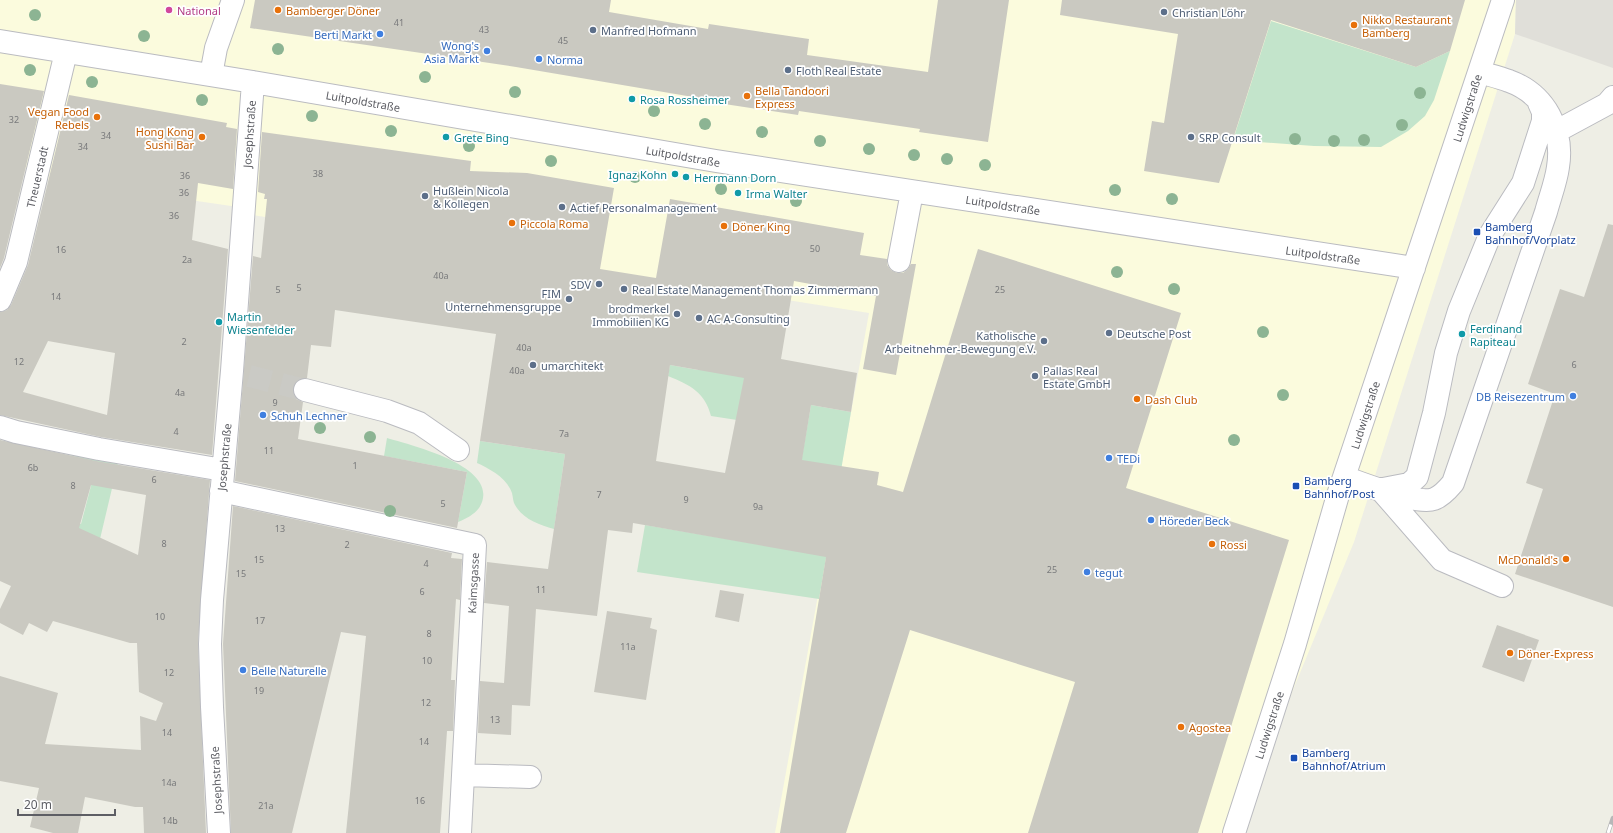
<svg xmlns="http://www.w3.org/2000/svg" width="1613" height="833" font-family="'Noto Sans',sans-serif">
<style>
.commercial{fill:#fbfbdd}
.industrial{fill:#e0dfd9}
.green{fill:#c3e4cb}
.building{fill:#cac9c1;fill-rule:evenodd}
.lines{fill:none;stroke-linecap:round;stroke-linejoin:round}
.minor-tunnel{stroke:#cacac5;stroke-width:22;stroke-dasharray:22 11;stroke-linecap:butt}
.minor-casing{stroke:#babbc0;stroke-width:24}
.minor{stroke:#fff;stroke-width:22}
.rail-casing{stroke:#b7b7b8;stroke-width:4.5}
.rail{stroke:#fff;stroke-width:3;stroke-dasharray:9;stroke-linecap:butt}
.tree{fill:#8cb493}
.hotel-dot{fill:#d1479c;stroke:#fff;stroke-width:1.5}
.food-dot{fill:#e8710a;stroke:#fff;stroke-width:1.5}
.service-dot{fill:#5c6f8a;stroke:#fff;stroke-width:1.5}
.shop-dot{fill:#3f7fe0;stroke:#fff;stroke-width:1.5}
.culture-dot{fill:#0f9aa8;stroke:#fff;stroke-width:1.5}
.transit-dot{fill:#1a4fb4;stroke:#fff;stroke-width:1.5}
.labels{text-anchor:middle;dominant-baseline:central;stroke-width:3.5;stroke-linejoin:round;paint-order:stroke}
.number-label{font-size:9px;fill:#78797b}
.hotel-label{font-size:11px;fill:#b23c85;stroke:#fff;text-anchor:start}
.food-label{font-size:11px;fill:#c56008;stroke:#fff;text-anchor:start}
.service-label{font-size:11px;fill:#4e5e75;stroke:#fff;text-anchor:start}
.shop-label{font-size:11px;fill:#366cbe;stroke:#fff;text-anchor:start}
.culture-label{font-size:11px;fill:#0d838f;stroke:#fff;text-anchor:start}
.street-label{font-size:11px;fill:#5d5e64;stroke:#fff}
.transit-label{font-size:11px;fill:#164399;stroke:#fff;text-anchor:start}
</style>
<rect width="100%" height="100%" fill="#eeeee5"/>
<path class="commercial" d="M 0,0 L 1516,0 L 1515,34 L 1354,542 L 1234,833 L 775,833 L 869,313 L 252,215 L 252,209 L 45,179 L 31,169 L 0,164 Z"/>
<path class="industrial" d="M 1516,0 L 1613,0 L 1613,68 L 1515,34 Z"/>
<path class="green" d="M 1271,21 L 1416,67 L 1450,51 L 1434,100 L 1425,116 L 1408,131 L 1381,147 L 1314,146 L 1233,140 Z
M 701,356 L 747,364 L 737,420 L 711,416 C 705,392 690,385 668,376 L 670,365 L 698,370 Z
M 811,405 L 851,412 L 819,599 L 637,572 L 645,525 L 786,549 Z
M 387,438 C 411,445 489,464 483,498 C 481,511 470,517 458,522 L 467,472 L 384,456 Z
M 480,441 L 565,454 L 554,529 C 539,525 523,519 515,505 C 513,502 513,497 512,493 C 507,478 490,469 477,463 Z
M 64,448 L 119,459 L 100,539 L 46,516 L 81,524 L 97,463 L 63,453 Z"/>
<path class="building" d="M 255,0 L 611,0 L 609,12 L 708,29 L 709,24 L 809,39 L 807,55 L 928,72 L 938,0 L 1009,0 L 988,142 L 919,132 L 920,129 L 799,111 L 798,115 L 698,100 L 699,98 L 516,67 L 250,28 Z
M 1062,0 L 1465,0 L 1450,51 L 1416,67 L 1271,20 L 1219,183 L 1144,171 L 1152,121 L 1164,123 L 1178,34 L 1060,15 Z
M 0,84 L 44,91 L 4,258 L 0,268 Z
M 69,95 L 227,123 L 226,127 L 237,129 L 233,189 L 198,183 L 192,240 L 228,249 L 212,455 L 101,437 L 0,415 L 0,312 L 7,310 L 11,305 L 28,265 ZM 48,341 L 115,353 L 107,415 L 23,392 Z
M 262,132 L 471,161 L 470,171 L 527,173 L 614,188 L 600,269 L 656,278 L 670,199 L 864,233 L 860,255 L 887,259 L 887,265 L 891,270 L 897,273 L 903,273 L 908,269 L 911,264 L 916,264 L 896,375 L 863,369 L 876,296 L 794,281 L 781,359 L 857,373 L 851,412 L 811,405 L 802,460 L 879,472 L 877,485 L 903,492 L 978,249 L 1181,313 L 1126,488 L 1289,540 L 1198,833 L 1028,833 L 1075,682 L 910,630 L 846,833 L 780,833 L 826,557 L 633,523 L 632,533 L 608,530 L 597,616 L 536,609 L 530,706 L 512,705 L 511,735 L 478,733 L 480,681 L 504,683 L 509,606 L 484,603 L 487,562 L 548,569 L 565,454 L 480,441 L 496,334 L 335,310 L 331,347 L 311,345 L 307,378 L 296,381 L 293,387 L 293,393 L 296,399 L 303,402 L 298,439 L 467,472 L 457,528 L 235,481 L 253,256 L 261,258 L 267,199 L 264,199 L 265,194 L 258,192 ZM 670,365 L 744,378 L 725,473 L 656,461 Z
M 1608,224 L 1613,225 L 1613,607 L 1515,574 L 1543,489 L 1526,483 L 1555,394 L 1528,384 L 1560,289 L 1584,297 Z
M 0,440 L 96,461 L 210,480 L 198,643 L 206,833 L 144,833 L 143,807 L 135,807 L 85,797 L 78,833 L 53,833 L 30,827 L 39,788 L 0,781 L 0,676 L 58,693 L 45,744 L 141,750 L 140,716 L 156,721 L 163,703 L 139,692 L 137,643 L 130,643 L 53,621 L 47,632 L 29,623 L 23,635 L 0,623 L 0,609 L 11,586 L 0,581 ZM 91,485 L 146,495 L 138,555 L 79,528 Z
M 233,506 L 452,553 L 451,558 L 462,559 L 460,600 L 456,599 L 453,646 L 451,680 L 455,680 L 453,731 L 447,731 L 440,833 L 346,833 L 366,636 L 341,632 L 292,833 L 231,833 L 223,644 Z
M 720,590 L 744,594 L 739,622 L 715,617 Z
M 607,611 L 652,618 L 650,628 L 657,630 L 646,700 L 594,692 Z
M 1497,625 L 1539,640 L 1524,682 L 1482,667 Z"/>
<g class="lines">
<path class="minor-tunnel" d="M 249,376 L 305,390"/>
<defs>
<path id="minor" d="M 0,41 L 253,82 L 716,161 L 1414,268
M 211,75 L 216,48 L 233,0
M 1557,131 L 1607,104 L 1613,97
M 899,261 L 912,192
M 0,300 L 16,262 L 66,52
M 305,390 L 387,411 L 419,423 L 458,450
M 0,427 L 16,432 L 99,449 L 223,470
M 1344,477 C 1363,484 1417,505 1434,499 C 1442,496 1448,489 1453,483 L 1546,212 C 1550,197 1556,182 1558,167 C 1564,130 1545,94 1509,81 C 1499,77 1489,75 1479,72
M 1380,489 L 1442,560 L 1502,586
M 1383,489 L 1409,484 L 1417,477 L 1434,413 L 1446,353 L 1459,311 L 1490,235 L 1523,183 L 1543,121 L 1543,112 L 1539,103
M 221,491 L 475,545 L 460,833
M 464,775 L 530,777
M 219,833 L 212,707 L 210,644 L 212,600 L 232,371 L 253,82
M 1234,833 L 1295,644 L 1338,495 L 1503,0"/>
</defs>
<use href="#minor" class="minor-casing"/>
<use href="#minor" class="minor"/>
<defs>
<path id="rail" d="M 1608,833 L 1613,818"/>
</defs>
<use href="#rail" class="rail-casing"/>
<use href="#rail" class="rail"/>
</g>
<g class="tree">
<circle cx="35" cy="15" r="6"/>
<circle cx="144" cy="36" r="6"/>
<circle cx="278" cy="49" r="6"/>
<circle cx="30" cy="70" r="6"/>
<circle cx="425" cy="77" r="6"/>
<circle cx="92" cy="82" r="6"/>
<circle cx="515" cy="92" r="6"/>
<circle cx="1420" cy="93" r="6"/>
<circle cx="202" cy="100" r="6"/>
<circle cx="654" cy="111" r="6"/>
<circle cx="312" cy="116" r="6"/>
<circle cx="705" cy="124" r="6"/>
<circle cx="1402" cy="125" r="6"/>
<circle cx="391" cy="131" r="6"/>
<circle cx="762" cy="132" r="6"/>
<circle cx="1295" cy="139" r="6"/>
<circle cx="1364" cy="140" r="6"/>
<circle cx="820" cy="141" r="6"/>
<circle cx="1334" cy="141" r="6"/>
<circle cx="469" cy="146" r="6"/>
<circle cx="869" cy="149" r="6"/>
<circle cx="914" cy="155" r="6"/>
<circle cx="947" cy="159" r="6"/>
<circle cx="551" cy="161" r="6"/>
<circle cx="985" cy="165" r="6"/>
<circle cx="635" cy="177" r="6"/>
<circle cx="721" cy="189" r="6"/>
<circle cx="1115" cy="190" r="6"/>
<circle cx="1172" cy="199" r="6"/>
<circle cx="796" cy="201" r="6"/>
<circle cx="1117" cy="272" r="6"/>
<circle cx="1174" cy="289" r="6"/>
<circle cx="1263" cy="332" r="6"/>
<circle cx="1283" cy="395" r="6"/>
<circle cx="320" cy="428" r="6"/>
<circle cx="370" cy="437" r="6"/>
<circle cx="1234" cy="440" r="6"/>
<circle cx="390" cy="511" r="6"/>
</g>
<circle class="hotel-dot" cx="169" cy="10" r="4"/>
<g class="food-dot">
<circle cx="278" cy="10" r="4"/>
<circle cx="1354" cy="25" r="4"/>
<circle cx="747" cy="96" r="4"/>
<circle cx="97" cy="117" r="4"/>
<circle cx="202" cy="137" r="4"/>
<circle cx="512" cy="223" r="4"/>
<circle cx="724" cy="226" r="4"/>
<circle cx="1137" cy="399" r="4"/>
<circle cx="1212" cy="544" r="4"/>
<circle cx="1566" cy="559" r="4"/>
<circle cx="1510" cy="653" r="4"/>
<circle cx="1181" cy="727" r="4"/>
</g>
<g class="service-dot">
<circle cx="1164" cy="12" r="4"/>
<circle cx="593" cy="30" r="4"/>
<circle cx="788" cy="70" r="4"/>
<circle cx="1191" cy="137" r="4"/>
<circle cx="425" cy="196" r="4"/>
<circle cx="562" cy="207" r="4"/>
<circle cx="599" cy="284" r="4"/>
<circle cx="624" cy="289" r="4"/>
<circle cx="569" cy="299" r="4"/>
<circle cx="677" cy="314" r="4"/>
<circle cx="699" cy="318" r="4"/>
<circle cx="1109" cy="333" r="4"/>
<circle cx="1044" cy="341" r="4"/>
<circle cx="533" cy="365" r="4"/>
<circle cx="1035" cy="376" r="4"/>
</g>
<g class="shop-dot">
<circle cx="380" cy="34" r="4"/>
<circle cx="487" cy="51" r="4"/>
<circle cx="539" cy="59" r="4"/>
<circle cx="1573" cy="396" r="4"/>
<circle cx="263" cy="415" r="4"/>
<circle cx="1109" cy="458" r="4"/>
<circle cx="1151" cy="520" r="4"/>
<circle cx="1087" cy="572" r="4"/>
<circle cx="243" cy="670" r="4"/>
</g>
<g class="culture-dot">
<circle cx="632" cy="99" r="4"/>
<circle cx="446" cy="137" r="4"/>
<circle cx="675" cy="174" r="4"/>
<circle cx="686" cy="177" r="4"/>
<circle cx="738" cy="193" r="4"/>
<circle cx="219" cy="322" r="4"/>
<circle cx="1462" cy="334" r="4"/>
</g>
<g class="transit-dot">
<rect x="1473" y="228" width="8" height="8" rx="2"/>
<rect x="1292" y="482" width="8" height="8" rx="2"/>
<rect x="1290" y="754" width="8" height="8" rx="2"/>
</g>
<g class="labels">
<g class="number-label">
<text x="399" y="22">41</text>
<text x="484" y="29">43</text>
<text x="563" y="40">45</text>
<text x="14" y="119">32</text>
<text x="106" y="135">34</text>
<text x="83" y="146">34</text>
<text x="318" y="173">38</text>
<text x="185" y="175">36</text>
<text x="184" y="192">36</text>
<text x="174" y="215">36</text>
<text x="815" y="248">50</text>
<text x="61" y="249">16</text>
<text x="187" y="259">2a</text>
<text x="441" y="275">40a</text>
<text x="299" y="287">5</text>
<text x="278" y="289">5</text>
<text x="1000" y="289">25</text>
<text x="56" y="296">14</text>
<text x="184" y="341">2</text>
<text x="524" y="347">40a</text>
<text x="19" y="361">12</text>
<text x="1574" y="364">6</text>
<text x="517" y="370">40a</text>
<text x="180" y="392">4a</text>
<text x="275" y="402">9</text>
<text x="176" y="431">4</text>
<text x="564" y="433">7a</text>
<text x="269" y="450">11</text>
<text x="355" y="465">1</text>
<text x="33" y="467">6b</text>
<text x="154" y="479">6</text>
<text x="73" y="485">8</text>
<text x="599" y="494">7</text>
<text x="686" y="499">9</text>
<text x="443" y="503">5</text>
<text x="758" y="506">9a</text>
<text x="280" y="528">13</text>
<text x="164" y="543">8</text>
<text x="347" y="544">2</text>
<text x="259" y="559">15</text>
<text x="426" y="563">4</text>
<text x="1052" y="569">25</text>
<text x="241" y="573">15</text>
<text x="541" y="589">11</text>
<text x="422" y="591">6</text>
<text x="160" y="616">10</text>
<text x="260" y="620">17</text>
<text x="429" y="633">8</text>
<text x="628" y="646">11a</text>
<text x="427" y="660">10</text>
<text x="169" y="672">12</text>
<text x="259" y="690">19</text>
<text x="426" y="702">12</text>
<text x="495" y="719">13</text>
<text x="167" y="732">14</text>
<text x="424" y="741">14</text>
<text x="169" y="782">14a</text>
<text x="420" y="800">16</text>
<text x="266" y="805">21a</text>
<text x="170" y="820">14b</text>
</g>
<g class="hotel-label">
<text x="177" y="10">National</text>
</g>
<g class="food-label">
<text x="286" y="10">Bamberger Döner</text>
<text x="1362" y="19">Nikko Restaurant<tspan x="1362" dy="13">Bamberg</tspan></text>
<text x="755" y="90">Bella Tandoori<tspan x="755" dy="13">Express</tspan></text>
<text x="89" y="111" text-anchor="end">Vegan Food<tspan x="89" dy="13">Rebels</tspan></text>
<text x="194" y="131" text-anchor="end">Hong Kong<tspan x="194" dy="13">Sushi Bar</tspan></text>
<text x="520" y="223">Piccola Roma</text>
<text x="732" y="226">Döner King</text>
<text x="1145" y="399">Dash Club</text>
<text x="1220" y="544">Rossi</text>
<text x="1558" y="559" text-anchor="end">McDonald's</text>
<text x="1518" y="653">Döner-Express</text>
<text x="1189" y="727">Agostea</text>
</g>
<g class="service-label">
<text x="1172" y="12">Christian Löhr</text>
<text x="601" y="30">Manfred Hofmann</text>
<text x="796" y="70">Floth Real Estate</text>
<text x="1199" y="137">SRP Consult</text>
<text x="433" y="190">Hußlein Nicola<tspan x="433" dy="13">&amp; Kollegen</tspan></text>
<text x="570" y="207">Actief Personalmanagement</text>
<text x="591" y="284" text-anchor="end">SDV</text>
<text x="632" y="289">Real Estate Management Thomas Zimmermann</text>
<text x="561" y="293" text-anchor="end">FIM<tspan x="561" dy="13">Unternehmensgruppe</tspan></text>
<text x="669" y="308" text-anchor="end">brodmerkel<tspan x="669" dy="13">Immobilien KG</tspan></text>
<text x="707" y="318">AC A-Consulting</text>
<text x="1117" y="333">Deutsche Post</text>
<text x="1036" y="335" text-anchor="end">Katholische<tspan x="1036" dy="13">Arbeitnehmer-Bewegung e.V.</tspan></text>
<text x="541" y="365">umarchitekt</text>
<text x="1043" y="370">Pallas Real<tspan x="1043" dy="13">Estate GmbH</tspan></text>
</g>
<g class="shop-label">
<text x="372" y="34" text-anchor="end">Berti Markt</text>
<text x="479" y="45" text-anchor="end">Wong's<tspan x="479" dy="13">Asia Markt</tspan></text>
<text x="547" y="59">Norma</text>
<text x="1565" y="396" text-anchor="end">DB Reisezentrum</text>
<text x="271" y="415">Schuh Lechner</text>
<text x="1117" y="458">TEDi</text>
<text x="1159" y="520">Höreder Beck</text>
<text x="1095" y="572">tegut</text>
<text x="251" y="670">Belle Naturelle</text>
</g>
<g class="culture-label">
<text x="640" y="99">Rosa Rossheimer</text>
<text x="454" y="137">Grete Bing</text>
<text x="667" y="174" text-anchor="end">Ignaz Kohn</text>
<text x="694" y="177">Herrmann Dorn</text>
<text x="746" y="193">Irma Walter</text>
<text x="227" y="316">Martin<tspan x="227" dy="13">Wiesenfelder</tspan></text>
<text x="1470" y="328">Ferdinand<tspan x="1470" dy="13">Rapiteau</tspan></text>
</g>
<g class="street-label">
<text transform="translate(363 101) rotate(10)">Luitpoldstraße</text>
<text transform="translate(1467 108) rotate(-72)">Ludwigstraße</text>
<text transform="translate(249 134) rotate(-86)">Josephstraße</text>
<text transform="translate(683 156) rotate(10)">Luitpoldstraße</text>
<text transform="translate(37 177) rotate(-77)">Theuerstadt</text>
<text transform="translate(1003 205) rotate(9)">Luitpoldstraße</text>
<text transform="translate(1323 255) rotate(8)">Luitpoldstraße</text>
<text transform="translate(1365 415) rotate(-72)">Ludwigstraße</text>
<text transform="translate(224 457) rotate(-85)">Josephstraße</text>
<text transform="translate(473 583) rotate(-87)">Kaimsgasse</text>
<text transform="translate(1269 725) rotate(-72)">Ludwigstraße</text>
<text transform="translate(216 780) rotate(-93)">Josephstraße</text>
</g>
<g class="transit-label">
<text x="1485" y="226">Bamberg<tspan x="1485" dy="13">Bahnhof/Vorplatz</tspan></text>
<text x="1304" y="480">Bamberg<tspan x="1304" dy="13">Bahnhof/Post</tspan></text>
<text x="1302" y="752">Bamberg<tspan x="1302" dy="13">Bahnhof/Atrium</tspan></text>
</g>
</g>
<path d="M18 809v6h97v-6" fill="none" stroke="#5d5e64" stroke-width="2"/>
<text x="24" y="809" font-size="12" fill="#5d5e64" stroke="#ffffff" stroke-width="3" paint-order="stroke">20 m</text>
</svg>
